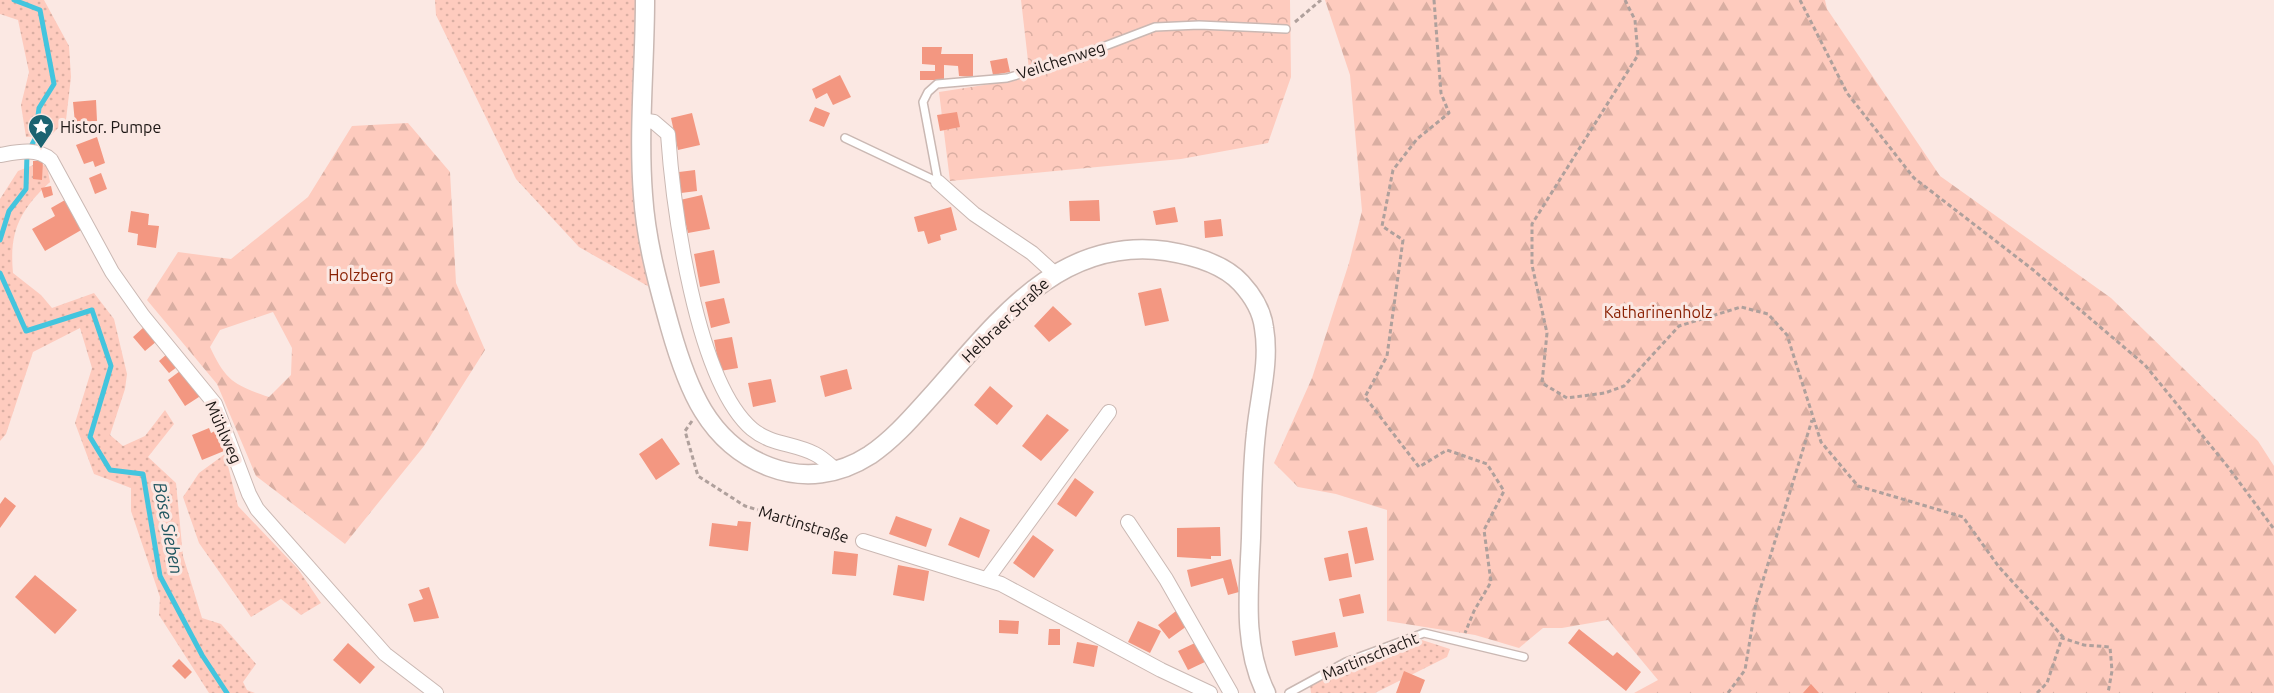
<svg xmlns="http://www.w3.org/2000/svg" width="2274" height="693" font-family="Ubuntu,sans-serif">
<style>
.grass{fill:url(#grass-dots)}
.forest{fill:url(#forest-firs);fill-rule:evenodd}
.park{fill:url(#park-crowns)}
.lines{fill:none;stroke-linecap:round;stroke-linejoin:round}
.stream{stroke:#43c5de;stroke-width:5}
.building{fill:#f39781}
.service-casing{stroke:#cab8b3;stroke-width:10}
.minor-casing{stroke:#cab8b3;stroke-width:16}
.secondary-casing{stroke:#cab8b3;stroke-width:21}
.path{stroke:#afa09c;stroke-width:3;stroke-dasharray:4.5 3;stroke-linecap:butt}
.service{stroke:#fff;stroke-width:7}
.minor{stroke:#fff;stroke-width:14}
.secondary{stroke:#fff;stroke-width:18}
.labels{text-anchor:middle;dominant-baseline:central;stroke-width:6;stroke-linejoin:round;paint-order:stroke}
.street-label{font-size:16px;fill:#1c1614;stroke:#fbe8e3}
.poi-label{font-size:16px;fill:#1c1614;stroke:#fbe8e3;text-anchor:start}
.park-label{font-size:16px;fill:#891f01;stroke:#fbe8e3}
.water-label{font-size:18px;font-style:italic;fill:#205660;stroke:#fbe8e3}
</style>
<defs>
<pattern id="grass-dots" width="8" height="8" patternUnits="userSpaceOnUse" patternTransform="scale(1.5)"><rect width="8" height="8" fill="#fecbbe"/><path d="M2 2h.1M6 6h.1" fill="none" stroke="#d9aea2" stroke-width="1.8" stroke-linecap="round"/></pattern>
<pattern id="forest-firs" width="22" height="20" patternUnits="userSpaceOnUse" patternTransform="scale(1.5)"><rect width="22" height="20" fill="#fecbbe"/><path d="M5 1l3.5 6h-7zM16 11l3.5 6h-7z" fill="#d9aea2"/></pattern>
<pattern id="park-crowns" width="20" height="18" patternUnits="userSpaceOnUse" patternTransform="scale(1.5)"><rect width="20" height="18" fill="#fecbbe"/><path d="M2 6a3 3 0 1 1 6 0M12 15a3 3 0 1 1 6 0" fill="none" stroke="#d9aea2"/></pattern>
</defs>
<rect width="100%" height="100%" fill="#fbe8e3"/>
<path class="grass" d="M 0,0 L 44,0 L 69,46 L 71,77 L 66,120 L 51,135 L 26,137 L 21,105 L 29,72 L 18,20 L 0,14 Z
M 435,0 L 645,0 L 641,120 L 660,293 L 579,247 L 516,179 L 436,15 Z
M 36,164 L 47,166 L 50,182 C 20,210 9,231 13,273 L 41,295 L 52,308 L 94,293 L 114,319 L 127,374 L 125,389 L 110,435 L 123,446 L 145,436 L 165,410 L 174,424 L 148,457 L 176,483 L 183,556 L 202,618 L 221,624 L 256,664 L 243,682 L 247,690 L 255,693 L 209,693 L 159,615 L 160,597 L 131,511 L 131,488 L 94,474 L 75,423 L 92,368 L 80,328 L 33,352 L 6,434 L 0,441 L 0,199 L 18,171 Z
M 225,454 L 238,506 L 298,569 L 321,603 L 301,615 L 281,599 L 251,617 L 199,543 L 183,497 L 199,473 Z
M 1422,640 L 1450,649 L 1447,657 L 1375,693 L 1311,693 L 1310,685 Z"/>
<path class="forest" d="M 1325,0 L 1825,0 L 1827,9 L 1940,176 L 2111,298 L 2258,441 L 2274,466 L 2274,693 L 1634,693 L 1658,680 L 1608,620 L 1562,628 L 1543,628 L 1519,648 L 1475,635 L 1387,621 L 1387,510 L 1336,494 L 1298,487 L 1274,463 L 1312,378 L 1349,263 L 1362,211 L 1350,75 Z
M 408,123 L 450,172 L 456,283 L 485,350 L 424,446 L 345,544 L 256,476 L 217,384 L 147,300 L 178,252 L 231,259 L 308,197 L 352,126 ZM 273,312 L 292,348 L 291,375 L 269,397 C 234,385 226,381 210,347 L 220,330 Z"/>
<path class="park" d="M 1021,0 L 1290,0 L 1291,77 L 1268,143 L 1181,159 L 950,181 L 939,92 L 1030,78 Z"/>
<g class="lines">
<path class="stream" d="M 0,240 L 9,211 L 26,189 L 27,154 L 35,139 L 39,108 L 54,84 L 40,10 L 14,0
M 0,273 L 26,331 L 92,310 L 111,366 L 90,437 L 110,470 L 143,474 L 160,576 L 202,655 L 227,693"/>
</g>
<path class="building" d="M 922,47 L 942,47 L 941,54 L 973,54 L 973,77 L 959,76 L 958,66 L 944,65 L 944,80 L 920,80 L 920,71 L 935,71 L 935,65 L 922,64 Z
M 1007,58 L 1010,72 L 993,75 L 990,61 Z
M 840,75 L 851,97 L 833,105 L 827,93 L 816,99 L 812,89 Z
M 96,100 L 97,121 L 75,123 L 73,102 Z
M 815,107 L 830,113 L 824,127 L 809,121 Z
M 957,112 L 960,127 L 940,131 L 937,115 Z
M 692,113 L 700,145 L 678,150 L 671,118 Z
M 97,137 L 105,163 L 95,167 L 93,161 L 84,164 L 76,145 Z
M 33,161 L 43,161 L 42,180 L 33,179 Z
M 695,170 L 697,191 L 681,193 L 679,172 Z
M 101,173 L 107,189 L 95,194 L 89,178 Z
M 51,186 L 53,195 L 44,198 L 41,188 Z
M 702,195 L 710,229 L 688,233 L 680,200 Z
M 65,200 L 83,229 L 45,251 L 32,229 L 55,216 L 51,208 Z
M 1099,200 L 1100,221 L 1070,221 L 1069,201 Z
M 951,207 L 957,230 L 940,235 L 941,240 L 928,244 L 924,231 L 918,232 L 914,217 Z
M 1175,207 L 1178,222 L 1156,225 L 1153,211 Z
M 131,211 L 149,214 L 148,225 L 159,226 L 156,248 L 137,245 L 138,234 L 128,232 Z
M 1221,219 L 1223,236 L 1205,238 L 1204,221 Z
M 714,250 L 720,283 L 700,287 L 694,254 Z
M 1161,288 L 1169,321 L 1145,326 L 1138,293 Z
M 724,298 L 730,323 L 711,328 L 705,302 Z
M 1053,306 L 1072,324 L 1049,342 L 1034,326 Z
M 145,326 L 157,341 L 145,351 L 133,337 Z
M 732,337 L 738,368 L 720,371 L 714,340 Z
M 167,354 L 177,367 L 169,373 L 159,361 Z
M 184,368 L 202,395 L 185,406 L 168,380 Z
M 847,369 L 852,389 L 825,397 L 820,376 Z
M 771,379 L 776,402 L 753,407 L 748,383 Z
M 990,386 L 1013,406 L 997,425 L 974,405 Z
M 1047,414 L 1069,430 L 1041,461 L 1022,446 Z
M 209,428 L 211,433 L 215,431 L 224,451 L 202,460 L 192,435 Z
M 662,438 L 680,464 L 656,480 L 639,454 Z
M 1075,478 L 1094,492 L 1076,517 L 1057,504 Z
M 5,497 L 16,506 L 0,528 L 0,504 Z
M 896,516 L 932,529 L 926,547 L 889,534 Z
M 960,517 L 990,530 L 979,558 L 948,545 Z
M 738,521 L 751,522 L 748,551 L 709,546 L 712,523 L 737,526 Z
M 1220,527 L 1221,556 L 1211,556 L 1211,559 L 1177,557 L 1177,528 Z
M 1367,527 L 1374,560 L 1355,564 L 1348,531 Z
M 1033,535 L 1054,550 L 1034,578 L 1013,563 Z
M 834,551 L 858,554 L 856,576 L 832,574 Z
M 1348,553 L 1352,577 L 1329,581 L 1324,558 Z
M 1231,559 L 1239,592 L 1228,595 L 1223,578 L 1191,587 L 1187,570 Z
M 898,565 L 929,571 L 924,601 L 893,595 Z
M 35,575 L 77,610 L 55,634 L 15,597 Z
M 429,587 L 439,618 L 414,622 L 408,604 L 423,599 L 419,590 Z
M 1360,594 L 1364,613 L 1343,617 L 1339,599 Z
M 1176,611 L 1187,626 L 1169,639 L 1158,625 Z
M 999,620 L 1019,621 L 1018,634 L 999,633 Z
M 1138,621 L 1161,631 L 1150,653 L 1128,642 Z
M 1049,629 L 1060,629 L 1060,645 L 1048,645 Z
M 1579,629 L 1613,656 L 1617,652 L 1641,672 L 1626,691 L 1568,643 Z
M 1335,632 L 1338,647 L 1295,656 L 1292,641 Z
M 1077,642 L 1098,646 L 1094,667 L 1073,663 Z
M 1197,642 L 1207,661 L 1188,670 L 1178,651 Z
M 348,643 L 375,667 L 360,684 L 333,660 Z
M 179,659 L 192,672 L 185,679 L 172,666 Z
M 1404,671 L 1425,680 L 1420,693 L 1396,693 Z
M 1811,684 L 1819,693 L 1803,693 Z"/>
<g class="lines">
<defs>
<path id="service" d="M 845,138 L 938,182
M 938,182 L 923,102 L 928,92 L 937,84 L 1007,78 L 1071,59 L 1155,27 L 1199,25 L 1286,29
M 1289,693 L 1346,662 L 1424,633 L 1524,657"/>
<path id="minor" d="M 641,120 L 654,122 L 668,134 C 673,206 696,381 752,429 C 771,445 794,443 815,454 C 823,458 830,465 837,471
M 0,155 C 17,152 37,147 51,160 L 112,272 L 143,316 L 215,404 L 249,494 L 257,509 L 385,654 L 436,693
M 938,182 L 974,214 L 1032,253 L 1054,273
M 1128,522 L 1166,579 L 1231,693
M 863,541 L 1001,584 L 1161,670 L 1210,693
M 987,579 L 1109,412"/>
<path id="secondary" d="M 645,0 C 645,65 638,130 643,195 C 646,241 658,284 670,327 C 687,387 708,444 770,467 C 804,480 839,475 870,455 C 895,438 914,415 934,393 C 997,322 1059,236 1166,251 C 1191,255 1223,263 1241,283 C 1252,295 1262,311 1264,328 C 1270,363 1259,399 1256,433 C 1252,468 1252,503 1251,538 C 1249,590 1242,645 1266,693"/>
</defs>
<use href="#service" class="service-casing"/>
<use href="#minor" class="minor-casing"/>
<use href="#secondary" class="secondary-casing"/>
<path class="path" d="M 1434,0 L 1441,93 L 1449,113 L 1417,139 L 1393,170 L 1382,226 L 1403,240 L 1387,356 L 1365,397 L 1419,467 L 1447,450 L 1487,464 L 1504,491 L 1484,530 L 1491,582 L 1474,611 L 1465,633
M 1625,0 L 1635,20 L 1638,55 L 1532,224 L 1532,265 L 1547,333 L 1542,383 L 1567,398 L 1605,393 L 1624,386 L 1679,326 L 1741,307 L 1768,314 L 1787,335 L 1821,442 L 1858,486 L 1963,517 L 1999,567 L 2065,639
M 1800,0 L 1847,93 L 1914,178 L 2032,269 L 2145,365 L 2228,467 L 2274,529
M 1295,22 L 1321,0
M 692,421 L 685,431 L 698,476 L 745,506 L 850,538
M 1728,693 L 1745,670 L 1756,603 L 1812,420
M 2037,693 L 2047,683 L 2062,638 L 2084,645 L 2110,647 L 2112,671 L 2108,693"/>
<use href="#service" class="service"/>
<use href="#minor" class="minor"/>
<use href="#secondary" class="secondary"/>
</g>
<defs>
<symbol id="sight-pin" viewBox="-11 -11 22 30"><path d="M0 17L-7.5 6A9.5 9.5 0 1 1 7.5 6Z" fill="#1a6371" stroke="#fbe8e3"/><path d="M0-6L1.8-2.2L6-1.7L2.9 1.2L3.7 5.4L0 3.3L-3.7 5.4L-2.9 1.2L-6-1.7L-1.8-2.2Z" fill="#fff"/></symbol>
</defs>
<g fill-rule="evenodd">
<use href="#sight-pin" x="26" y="112" width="30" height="40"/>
</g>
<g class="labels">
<g class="street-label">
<text transform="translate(1061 60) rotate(-18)">Veilchenweg</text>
<text transform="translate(1005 320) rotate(-44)">Helbraer Straße</text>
<text transform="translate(224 432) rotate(66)">Mühlweg</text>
<text transform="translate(804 524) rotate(17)">Martinstraße</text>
<text transform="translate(1370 656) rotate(-22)">Martinschacht</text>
</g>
<g class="poi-label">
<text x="60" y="127">Histor. Pumpe</text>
</g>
<g class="park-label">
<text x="361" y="275">Holzberg</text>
<text x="1658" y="312">Katharinenholz</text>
</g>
<g class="water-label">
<text transform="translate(169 528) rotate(79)">Böse Sieben</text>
</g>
</g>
</svg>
